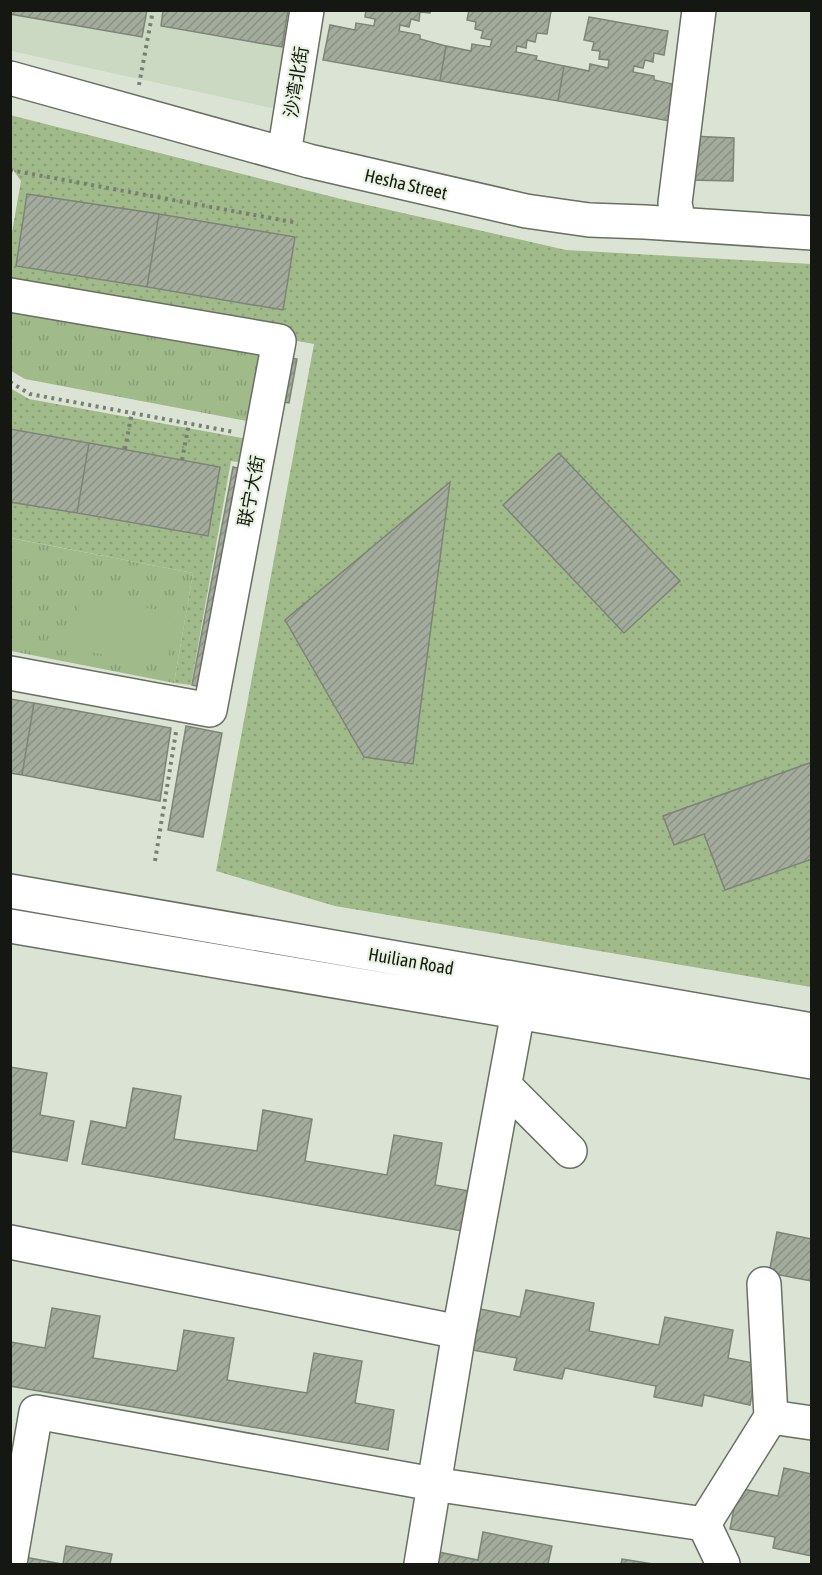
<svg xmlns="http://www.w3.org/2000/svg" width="822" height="1575" font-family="'Asap Condensed','Noto Sans SC',sans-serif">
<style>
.built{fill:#ccd9c2}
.grass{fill:url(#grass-dots)}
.park{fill:url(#park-tufts)}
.pitch{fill:#a0ba8a}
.building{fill:url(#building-hatch);stroke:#7d8576;stroke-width:1.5}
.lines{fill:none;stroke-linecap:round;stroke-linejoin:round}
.minor-casing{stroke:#687062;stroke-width:36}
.path{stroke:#797f74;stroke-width:4;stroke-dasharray:3 4.5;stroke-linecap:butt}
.minor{stroke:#fff;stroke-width:33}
.labels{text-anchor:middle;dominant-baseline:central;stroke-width:4.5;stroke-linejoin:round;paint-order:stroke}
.street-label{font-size:18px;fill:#151812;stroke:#e8f2e1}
</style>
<defs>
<pattern id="grass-dots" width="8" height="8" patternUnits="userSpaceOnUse" patternTransform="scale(1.5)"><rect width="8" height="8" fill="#a0ba8a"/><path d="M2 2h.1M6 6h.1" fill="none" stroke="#899f76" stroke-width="1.8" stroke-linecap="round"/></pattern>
<pattern id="park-tufts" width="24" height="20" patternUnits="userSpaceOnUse" patternTransform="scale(1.5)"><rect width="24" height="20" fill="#a0ba8a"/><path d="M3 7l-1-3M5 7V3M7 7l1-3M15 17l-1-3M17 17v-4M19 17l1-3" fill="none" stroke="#899f76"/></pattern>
<pattern id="building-hatch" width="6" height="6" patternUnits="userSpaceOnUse" patternTransform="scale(1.5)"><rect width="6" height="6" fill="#a2ab9c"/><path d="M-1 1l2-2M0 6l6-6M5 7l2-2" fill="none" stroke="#8b9285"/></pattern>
</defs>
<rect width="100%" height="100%" fill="#dbe4d4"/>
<path class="built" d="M 11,11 L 294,11 L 276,109 L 11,51 Z"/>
<path class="grass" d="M 10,115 L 341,199 L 566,250 L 811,264 L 811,987 L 335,906 L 216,871 L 314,344 L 11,290 L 11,238 L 21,181 L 11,167 Z
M 10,388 L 29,399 L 253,440 L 249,464 L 231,461 L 191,685 L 174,683 L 193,573 L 11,538 Z"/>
<path class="park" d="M 11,306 L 269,350 L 257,423 L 25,379 L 11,371 Z
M 10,538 L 193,573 L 174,683 L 11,651 Z"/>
<path class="pitch" d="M 81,596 L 176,613 L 167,665 L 71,649 Z"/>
<path class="building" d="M 10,10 L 147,10 L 142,37 L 10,14 Z
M 163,10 L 288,10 L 282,47 L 161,26 Z
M 163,10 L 288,10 L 282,47 L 161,26 Z
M 366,10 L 431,10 L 430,13 L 420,12 L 419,21 L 411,19 L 409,27 L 400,25 L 399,31 L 420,35 L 420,39 L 446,46 L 440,81 L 323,60 L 330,25 L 355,30 L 356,23 L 374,26 L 375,19 L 365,17 Z
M 469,10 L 551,11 L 547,34 L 537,33 L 535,42 L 527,40 L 526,48 L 517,46 L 516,52 L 537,56 L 536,60 L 564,66 L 558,101 L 440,81 L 446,46 L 471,51 L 472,44 L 490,47 L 492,40 L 481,38 L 483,31 L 475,29 L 476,22 L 467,20 Z
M 589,17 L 668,31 L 664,55 L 654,53 L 653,62 L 645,60 L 643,68 L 634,66 L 633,72 L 654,76 L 654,80 L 681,86 L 675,122 L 558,101 L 564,66 L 589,71 L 590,64 L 608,68 L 609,60 L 599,59 L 600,51 L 592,50 L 594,42 L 584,40 Z
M 690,136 L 734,138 L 733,181 L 689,180 Z
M 27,194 L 159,214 L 147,287 L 16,266 Z
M 159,214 L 295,237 L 283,310 L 147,287 Z
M 285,357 L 297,359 L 289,403 L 277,401 Z
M 10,429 L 89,443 L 77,513 L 10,502 Z
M 89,443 L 220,467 L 208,536 L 77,513 Z
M 559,453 L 680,581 L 624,633 L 503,505 Z
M 233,467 L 247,470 L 206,688 L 192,685 Z
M 450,482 L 413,764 L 364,757 L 285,620 Z
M 10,699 L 34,703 L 22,775 L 10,773 Z
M 34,703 L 171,728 L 160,801 L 22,775 Z
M 186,726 L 222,733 L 203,837 L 168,830 Z
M 812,762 L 812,859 L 725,890 L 704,834 L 674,845 L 663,816 Z
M 10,1067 L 47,1073 L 40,1115 L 74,1121 L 67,1161 L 10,1151 Z
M 133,1088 L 181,1096 L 174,1139 L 257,1151 L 263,1110 L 312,1119 L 305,1161 L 387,1175 L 394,1135 L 442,1143 L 435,1185 L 475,1192 L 468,1232 L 82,1164 L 91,1121 L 126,1128 Z
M 777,1232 L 812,1239 L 812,1281 L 769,1273 Z
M 526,1290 L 594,1303 L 589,1331 L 659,1345 L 665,1317 L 733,1330 L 728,1358 L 758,1364 L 750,1405 L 704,1395 L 702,1406 L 654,1397 L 656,1386 L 565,1368 L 562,1379 L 514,1370 L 517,1358 L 472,1350 L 480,1309 L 520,1317 Z
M 52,1308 L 100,1316 L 93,1358 L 177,1371 L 184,1330 L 234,1338 L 227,1380 L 307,1393 L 314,1353 L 362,1361 L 355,1403 L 394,1410 L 388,1450 L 10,1386 L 10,1342 L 45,1348 Z
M 784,1468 L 812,1474 L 812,1556 L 773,1548 L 775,1537 L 730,1529 L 738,1488 L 778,1496 Z
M 483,1532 L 552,1546 L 548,1564 L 435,1564 L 438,1552 L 478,1560 Z
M 66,1546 L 112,1554 L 110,1564 L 63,1564 Z
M 19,1556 L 62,1564 L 17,1564 Z
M 622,1559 L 653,1564 L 621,1564 Z"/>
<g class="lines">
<defs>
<path id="minor" d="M 10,78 L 309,161 L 526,211 L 589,220 L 645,222 L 812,233
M 284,154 L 307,10
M 679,224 L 675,203 L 699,10
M 10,295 L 279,341 L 210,710 L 10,673
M 10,891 L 812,1030
M 10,926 L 812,1062
M 506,1087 L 570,1151
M 10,1242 L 459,1332
M 764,1284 L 771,1417 L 812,1423
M 704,1524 L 771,1417
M 704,1524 L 723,1564
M 10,1563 L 36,1412 L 433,1484 L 704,1524
M 421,1564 L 459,1332 L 518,1012"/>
</defs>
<use href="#minor" class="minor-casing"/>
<path class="path" d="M 139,85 L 153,10
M 10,170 L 298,223
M 10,382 L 30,394 L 234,432
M 125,449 L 132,412
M 182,460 L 189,423
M 155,861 L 176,732"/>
<use href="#minor" class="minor"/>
</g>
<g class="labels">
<g class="street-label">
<text transform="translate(296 82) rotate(-81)">沙湾北街</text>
<text transform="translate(406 184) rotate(13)">Hesha Street</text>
<text transform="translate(251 491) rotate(-79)">联宁大街</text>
<text transform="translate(411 961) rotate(10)">Huilian Road</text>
</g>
</g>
<rect width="822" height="1575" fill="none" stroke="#151812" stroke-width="24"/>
</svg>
